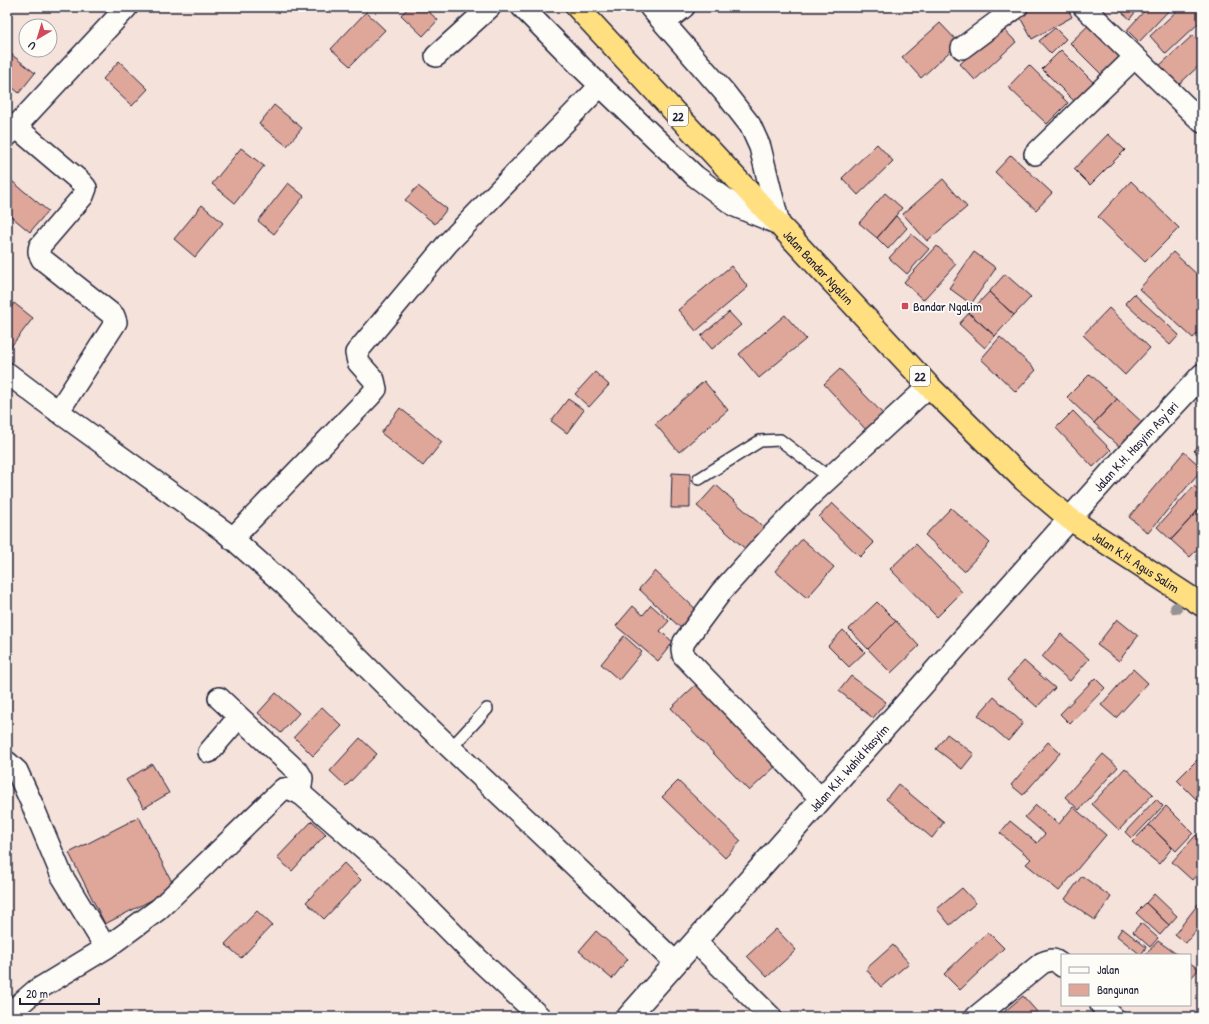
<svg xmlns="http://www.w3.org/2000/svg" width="1209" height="1024" font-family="'Patrick Hand',sans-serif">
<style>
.building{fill:#dfa69a;stroke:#22223b}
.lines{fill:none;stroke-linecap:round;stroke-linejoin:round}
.lane-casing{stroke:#22223b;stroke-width:14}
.street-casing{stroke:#22223b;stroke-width:24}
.secondary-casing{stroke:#22223b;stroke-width:25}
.highway-casing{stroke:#22223b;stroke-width:25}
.lane{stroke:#fdfcf7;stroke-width:11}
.street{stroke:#fdfcf7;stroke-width:21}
.secondary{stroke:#fdfcf7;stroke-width:22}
.highway{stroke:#ffdf80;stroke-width:22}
.tree{fill:#969492}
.poi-dot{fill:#d1495b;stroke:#fdfcf7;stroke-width:1.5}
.labels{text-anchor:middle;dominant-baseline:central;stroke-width:3.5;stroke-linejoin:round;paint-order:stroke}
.shield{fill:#fdfcf7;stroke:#646373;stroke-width:1}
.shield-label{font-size:12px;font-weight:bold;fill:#22223b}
.street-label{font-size:13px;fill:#22223b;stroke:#fdfcf7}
.poi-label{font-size:13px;fill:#22223b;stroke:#fdfcf7;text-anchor:start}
</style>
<rect width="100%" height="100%" fill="#f4e2db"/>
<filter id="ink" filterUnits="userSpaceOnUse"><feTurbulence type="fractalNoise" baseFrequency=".025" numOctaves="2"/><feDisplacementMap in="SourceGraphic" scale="8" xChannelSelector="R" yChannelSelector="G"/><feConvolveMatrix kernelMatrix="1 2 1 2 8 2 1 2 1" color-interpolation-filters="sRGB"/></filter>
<g filter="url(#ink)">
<path class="building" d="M 409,7 L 423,7 L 438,20 L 423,36 L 401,15 Z
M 1026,7 L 1067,7 L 1072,17 L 1032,39 L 1017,12 Z
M 1116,7 L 1139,7 L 1130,19 Z
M 1148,7 L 1172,7 L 1139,42 L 1127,30 Z
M 1181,7 L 1200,7 L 1202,9 L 1202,20 L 1166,54 L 1150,36 Z
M 366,12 L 385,30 L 350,66 L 331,49 Z
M 1093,21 L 1128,57 L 1106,79 L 1070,43 Z
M 940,23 L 959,43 L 921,78 L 902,57 Z
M 1001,26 L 1016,42 L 975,80 L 960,64 Z
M 1055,28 L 1066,39 L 1051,54 L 1039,41 Z
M 1193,35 L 1202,44 L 1202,63 L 1177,86 L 1158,67 Z
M 1061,50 L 1095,84 L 1076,103 L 1042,69 Z
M 7,51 L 35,73 L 19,93 L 7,83 Z
M 119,61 L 148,89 L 132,106 L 103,79 Z
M 1029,65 L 1068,103 L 1047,124 L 1008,87 Z
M 274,105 L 302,128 L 287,146 L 259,124 Z
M 1108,134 L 1125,150 L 1090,185 L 1074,169 Z
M 877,144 L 893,161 L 858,195 L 842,178 Z
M 241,148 L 264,166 L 235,203 L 212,184 Z
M 1011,155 L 1052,193 L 1036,210 L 995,172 Z
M 7,177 L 48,211 L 30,232 L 7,213 Z
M 943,179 L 967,207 L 927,241 L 903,214 Z
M 1131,181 L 1179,228 L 1145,262 L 1098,217 Z
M 288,183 L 304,196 L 274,234 L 258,221 Z
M 418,186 L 447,209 L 435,224 L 405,200 Z
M 885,193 L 902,208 L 877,238 L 859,223 Z
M 202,205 L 223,223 L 195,257 L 174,239 Z
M 896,216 L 907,228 L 888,249 L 877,238 Z
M 911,234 L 929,249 L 907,274 L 889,258 Z
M 937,246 L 956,264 L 923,300 L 904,282 Z
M 974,252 L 996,268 L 971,304 L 949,288 Z
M 1173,252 L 1202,279 L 1202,329 L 1193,338 L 1139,289 Z
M 731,266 L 748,287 L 696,331 L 678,310 Z
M 1005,274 L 1031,297 L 1014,315 L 989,292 Z
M 989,292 L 1014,315 L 995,336 L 969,313 Z
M 1134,294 L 1179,335 L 1170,345 L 1125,303 Z
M 14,303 L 33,318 L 9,349 L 7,348 L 7,313 Z
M 1109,308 L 1150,348 L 1125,375 L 1083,335 Z
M 729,312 L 741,325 L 712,349 L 701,336 Z
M 969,313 L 995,336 L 985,348 L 959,324 Z
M 785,315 L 806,339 L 759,378 L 739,354 Z
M 1000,337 L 1036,370 L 1016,392 L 981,359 Z
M 840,369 L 886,417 L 869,433 L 824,384 Z
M 595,372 L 609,385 L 589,407 L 575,394 Z
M 1090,374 L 1117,399 L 1094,423 L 1067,397 Z
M 704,381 L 728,410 L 679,452 L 655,424 Z
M 568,399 L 584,410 L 567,433 L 551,421 Z
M 1117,399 L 1144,424 L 1121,448 L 1094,423 Z
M 400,408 L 442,442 L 423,466 L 381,433 Z
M 1073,411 L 1111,450 L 1093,467 L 1056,428 Z
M 1202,441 L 1202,458 L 1194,451 Z
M 1184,452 L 1202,468 L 1202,469 L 1148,533 L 1129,517 Z
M 672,473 L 690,474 L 690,508 L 671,508 Z
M 716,485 L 769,532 L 750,553 L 697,506 Z
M 1194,486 L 1202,493 L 1202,506 L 1171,540 L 1157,527 Z
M 832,503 L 874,543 L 860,557 L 819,517 Z
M 1202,506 L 1202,544 L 1190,557 L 1171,540 Z
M 951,508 L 990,543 L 964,571 L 925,535 Z
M 802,539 L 834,567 L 807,598 L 775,571 Z
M 916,544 L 962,592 L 937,617 L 890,569 Z
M 655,571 L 701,614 L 684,631 L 639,589 Z
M 877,602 L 896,621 L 868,649 L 849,629 Z
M 651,605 L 669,621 L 660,631 L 673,642 L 658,661 L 616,626 L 633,606 L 643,615 Z
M 1117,619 L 1138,636 L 1119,661 L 1097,645 Z
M 896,621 L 919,646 L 891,673 L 868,649 Z
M 843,630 L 865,652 L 849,667 L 828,646 Z
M 1061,634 L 1089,659 L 1070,681 L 1042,657 Z
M 624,636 L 642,652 L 619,680 L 601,664 Z
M 1024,661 L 1055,688 L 1037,707 L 1007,680 Z
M 1133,669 L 1148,683 L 1116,718 L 1101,705 Z
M 851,676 L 886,702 L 873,718 L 839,691 Z
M 1095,678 L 1105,688 L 1070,724 L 1060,714 Z
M 700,681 L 778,764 L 749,791 L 671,708 Z
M 276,693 L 299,713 L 281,733 L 258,713 Z
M 994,697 L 1023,723 L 1008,741 L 978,715 Z
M 322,707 L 342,726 L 313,756 L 294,737 Z
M 947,734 L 974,754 L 962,769 L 936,749 Z
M 360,738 L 377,754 L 346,786 L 330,771 Z
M 1048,742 L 1060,753 L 1023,795 L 1011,785 Z
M 1103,754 L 1118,767 L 1079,810 L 1065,797 Z
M 1202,755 L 1202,805 L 1177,780 Z
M 152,764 L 169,793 L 144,808 L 126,780 Z
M 1125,768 L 1153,794 L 1119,830 L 1092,804 Z
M 678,781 L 741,841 L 725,858 L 662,797 Z
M 898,784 L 944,822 L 932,838 L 886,799 Z
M 1156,799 L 1163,806 L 1132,839 L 1125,832 Z
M 1036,805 L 1059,824 L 1073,807 L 1106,835 L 1059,891 L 1026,864 L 1031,859 L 1000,833 L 1010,821 L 1037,843 L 1045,834 L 1025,817 Z
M 1166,806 L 1193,833 L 1176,851 L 1149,825 Z
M 139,817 L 175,888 L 105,924 L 69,853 Z
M 312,821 L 326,834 L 292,871 L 277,858 Z
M 1149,825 L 1172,848 L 1159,864 L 1132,842 Z
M 1196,835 L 1202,840 L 1202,869 L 1192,880 L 1172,862 Z
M 344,863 L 361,880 L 324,919 L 306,902 Z
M 1082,876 L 1111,897 L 1095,920 L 1065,899 Z
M 962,888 L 976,903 L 950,925 L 937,909 Z
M 1154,894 L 1177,916 L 1169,925 L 1146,903 Z
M 1202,899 L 1202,923 L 1186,943 L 1175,934 Z
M 1146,903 L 1169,925 L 1160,935 L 1136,913 Z
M 257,911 L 272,925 L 241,958 L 225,944 Z
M 1141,923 L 1158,938 L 1150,947 L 1133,932 Z
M 1122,928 L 1146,947 L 1141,955 L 1117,936 Z
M 776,929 L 796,950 L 767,977 L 747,956 Z
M 596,931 L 628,959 L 612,979 L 579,951 Z
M 988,932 L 1004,948 L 960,990 L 944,974 Z
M 1158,941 L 1178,955 L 1145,955 Z
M 893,945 L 909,963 L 881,987 L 866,969 Z
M 1190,963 L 1199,969 L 1190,979 Z
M 1023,996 L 1039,1014 L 1036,1017 L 998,1017 Z"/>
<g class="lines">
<defs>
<path id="lane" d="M 699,479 L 760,441 L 780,440 L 830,478
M 451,748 L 487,709"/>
<path id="street" d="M 522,7 L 582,68 L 695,176 L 735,206 L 779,224
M 650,7 L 725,93 L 750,125 L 760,147 L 779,224
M 1084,7 L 1202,122
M 664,23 L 684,7
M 962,48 L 1017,7
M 436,56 L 490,7
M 16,127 L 81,182 L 86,188 L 83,196 L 40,246 C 38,251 39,254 42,259 L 114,316 L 116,322 L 58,412
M 7,136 L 127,7
M 1035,154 L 1135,57
M 7,373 L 52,407 L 225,532 L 285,585 L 405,705 L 547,839 L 676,963
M 232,539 L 370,396 L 376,389 L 374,380 L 358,362 L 356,353 L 447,244 L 600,86
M 219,698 L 299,773 L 302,778 L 300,794
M 209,752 L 239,717
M 7,762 L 17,771 L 32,804 L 62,876 L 106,948
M 821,799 L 683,655 L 682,649 L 684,642 L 721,592 L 775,532 L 812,494 L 929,386
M 696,942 L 771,1017
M 1101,1005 L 1113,1017
M 7,1015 L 35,991 L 106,948 L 159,909 L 283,789 L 290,789 L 301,794 L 398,878 L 477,958 L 540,1017
M 976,1017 L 1042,963 C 1052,959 1054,958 1062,966"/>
<g id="secondary">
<path id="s1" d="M 628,1017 L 1114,469 L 1202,375"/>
</g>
<g id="highway">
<path id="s2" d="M 577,7 L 929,386 L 1024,480 L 1070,519 L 1202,605"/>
</g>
</defs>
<use href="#lane" class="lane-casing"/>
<use href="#street" class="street-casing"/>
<use href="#secondary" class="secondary-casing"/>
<use href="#highway" class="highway-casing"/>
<use href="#lane" class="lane"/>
<use href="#street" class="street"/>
<use href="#secondary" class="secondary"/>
<use href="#highway" class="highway"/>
</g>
<circle class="tree" cx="1176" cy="608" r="6"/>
</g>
<rect class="poi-dot" x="901" y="302" width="8" height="8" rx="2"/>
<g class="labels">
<g class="shield">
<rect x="668" y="106" width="20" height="20" rx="3"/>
<rect x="910" y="366" width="20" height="20" rx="3"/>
</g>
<g class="shield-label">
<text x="678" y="116">22</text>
<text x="920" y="376">22</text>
</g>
<g class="street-label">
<text stroke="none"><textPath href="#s2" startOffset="355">Jalan Bandar Ngalim</textPath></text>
<text stroke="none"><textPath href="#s1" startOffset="764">Jalan K.H. Hasyim Asy'ari</textPath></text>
<text stroke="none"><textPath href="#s2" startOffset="790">Jalan K.H. Agus Salim</textPath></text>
<text stroke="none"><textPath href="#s1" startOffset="333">Jalan K.H. Wahid Hasyim</textPath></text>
</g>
<g class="poi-label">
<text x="913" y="306">Bandar Ngalim</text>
</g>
</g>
<rect width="1209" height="1024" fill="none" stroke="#fdfcf7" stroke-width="24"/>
<rect x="12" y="12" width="1185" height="1000" fill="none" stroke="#22223b" stroke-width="1.5" filter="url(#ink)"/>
<rect x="1061" y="954" width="130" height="52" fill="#fdfcf7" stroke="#a5a5ac"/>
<rect x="1069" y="967" width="20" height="6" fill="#fdfcf7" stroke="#a5a5ac"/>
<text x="1097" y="974" font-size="12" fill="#22223b">Jalan</text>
<rect x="1069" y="984" width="20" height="12" fill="#dfa69a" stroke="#a5a5ac"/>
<text x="1097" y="994" font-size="12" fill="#22223b">Bangunan</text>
<g transform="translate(38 38) rotate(218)"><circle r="19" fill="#fdfcf7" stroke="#a5a5ac"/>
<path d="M0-3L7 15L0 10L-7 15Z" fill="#d1495b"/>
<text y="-6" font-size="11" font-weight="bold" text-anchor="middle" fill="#22223b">U</text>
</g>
<path d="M20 998v6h79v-6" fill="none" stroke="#22223b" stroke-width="2"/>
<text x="26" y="998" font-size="12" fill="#22223b" stroke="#fdfcf7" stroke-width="3" paint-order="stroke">20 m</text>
</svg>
